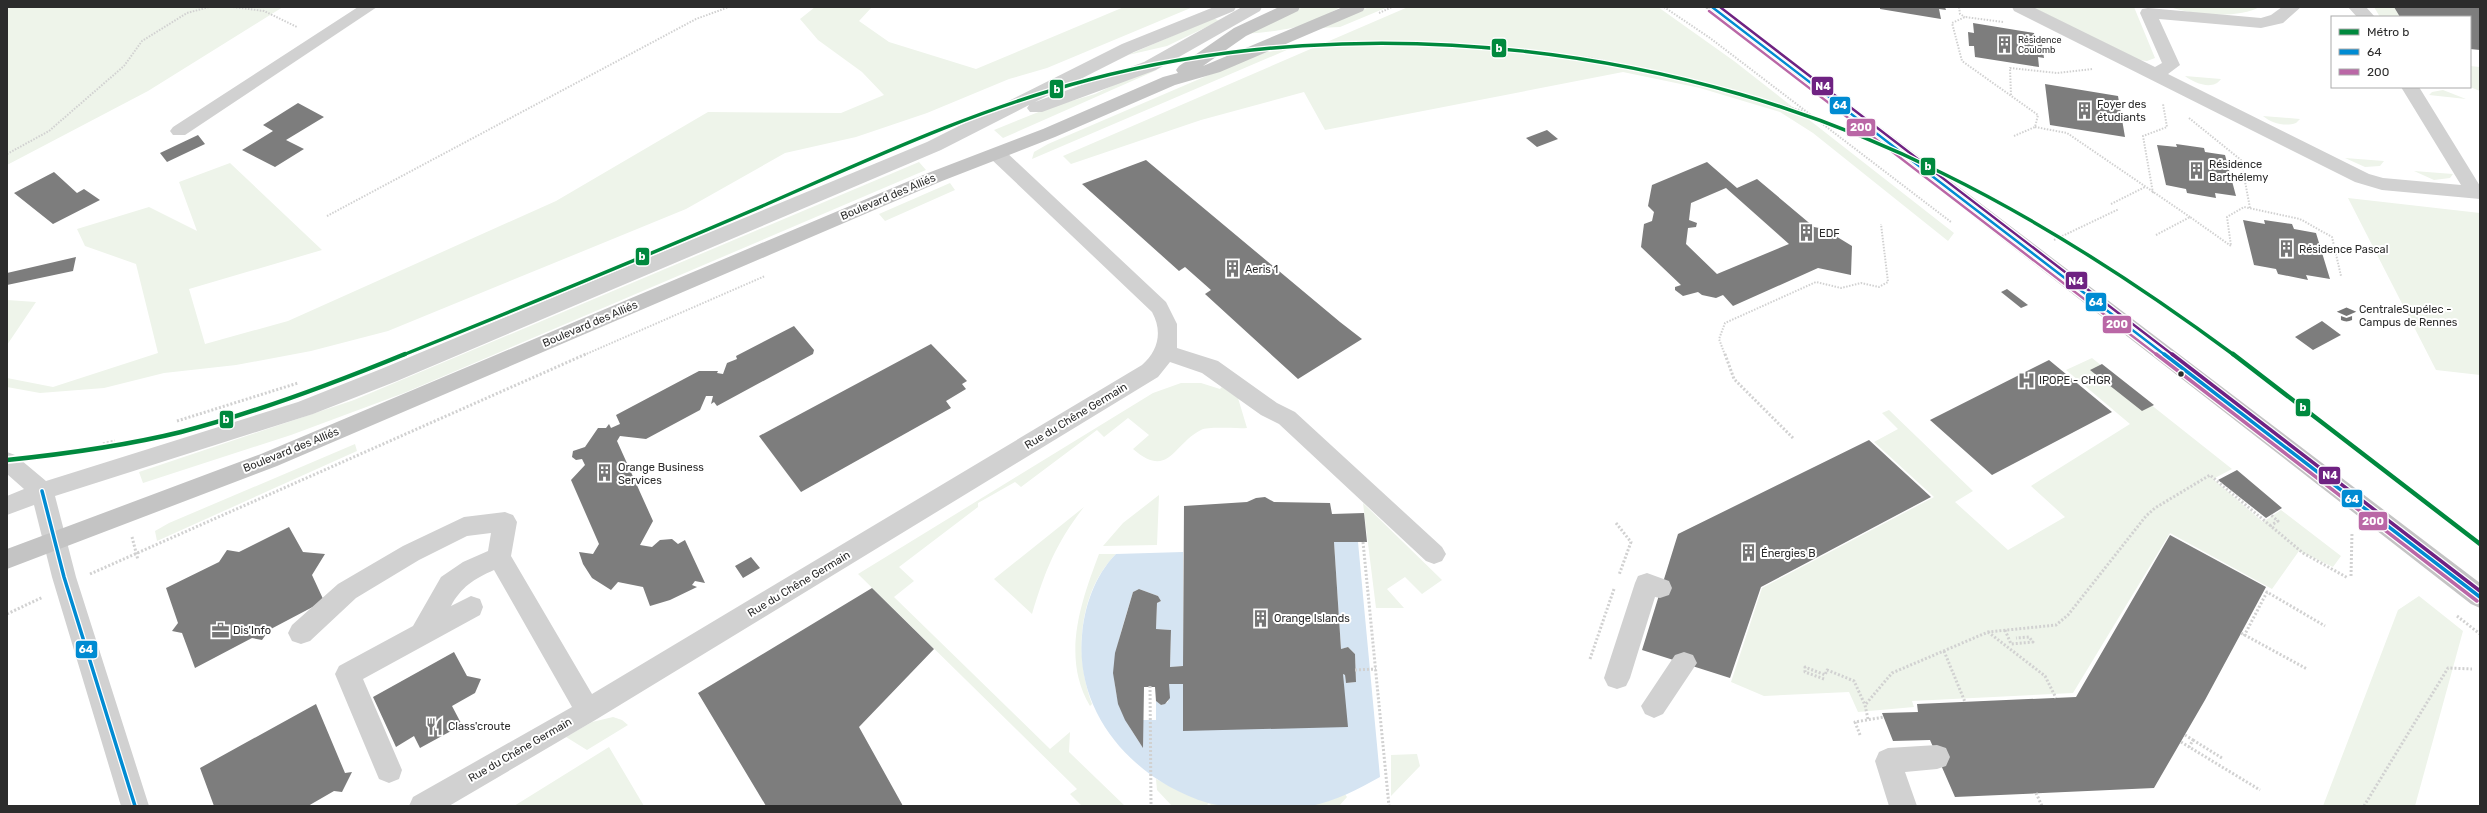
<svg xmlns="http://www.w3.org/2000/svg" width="2487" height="813" font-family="Rubik,sans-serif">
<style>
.green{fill:#eef4ea}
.water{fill:#d5e4f2}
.building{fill:#7d7d7d;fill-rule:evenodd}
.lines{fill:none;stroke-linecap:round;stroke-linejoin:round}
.path-far1{stroke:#d1d1d1;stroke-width:2;stroke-dasharray:1.5 1.5;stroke-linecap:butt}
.path{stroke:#d1d1d1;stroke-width:3;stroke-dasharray:2 2;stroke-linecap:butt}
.minor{fill:#d1d1d1;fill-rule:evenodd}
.major{fill:#c4c4c4;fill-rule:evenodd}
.bus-1-far1-casing{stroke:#fff;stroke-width:5}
.bus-1-casing{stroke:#fff;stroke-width:6}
.bus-2-far1-casing{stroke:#fff;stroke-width:5}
.bus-2-casing{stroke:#fff;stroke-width:6}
.bus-3-far1-casing{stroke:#fff;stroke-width:5}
.bus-3-casing{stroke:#fff;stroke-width:6}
.bus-1-far1{stroke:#008bd2;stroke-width:2.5}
.bus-1{stroke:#008bd2;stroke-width:3.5}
.bus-2-far1{stroke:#ba67a6;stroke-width:2.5}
.bus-2{stroke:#ba67a6;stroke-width:3.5}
.bus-3-far1{stroke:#6f2282;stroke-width:2.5}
.bus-3{stroke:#6f2282;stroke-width:3.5}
.metro-1-far1-casing{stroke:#fff;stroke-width:6}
.metro-1-casing{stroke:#fff;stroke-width:8}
.metro-1-far1{stroke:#00893e;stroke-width:3.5}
.metro-1{stroke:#00893e;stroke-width:4.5}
.bus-dot{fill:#2c2c2c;stroke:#fff;stroke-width:1.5}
.labels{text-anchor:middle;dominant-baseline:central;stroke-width:4;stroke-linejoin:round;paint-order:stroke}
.far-poi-label{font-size:9px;fill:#2c2c2c;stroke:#fff;text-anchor:start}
.poi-label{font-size:11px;fill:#2c2c2c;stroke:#fff;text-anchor:start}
.street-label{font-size:11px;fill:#2c2c2c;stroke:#fff}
.line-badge{stroke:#fff;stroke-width:1.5}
.badge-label{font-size:11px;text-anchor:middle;font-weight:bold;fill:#fff}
</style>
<rect width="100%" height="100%" fill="#fff"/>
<path class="green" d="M 7,7 L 283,7 L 148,91 L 7,165 Z
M 815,7 L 872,7 L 859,21 L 889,42 L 976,69 L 1124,7 L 1193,7 L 1047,68 L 1009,79 L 927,113 L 856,137 L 785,153 L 686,209 L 388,331 L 311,351 L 236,365 L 164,373 L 104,388 L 40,393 L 7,387 L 7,378 L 53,387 L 158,353 L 136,264 L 85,246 L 77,229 L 149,207 L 197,231 L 179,182 L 230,163 L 322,250 L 189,289 L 205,344 L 288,321 L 556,201 L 708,112 L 841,113 L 884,95 L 862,72 L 818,40 L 800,19 Z
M 1303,7 L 1340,7 C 1306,29 1285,30 1246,34 Z
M 1369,7 L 1388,7 L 1340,27 L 1319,28 Z
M 1408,7 L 1658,7 L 1734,61 L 1954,233 L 1948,241 L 1813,133 L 1780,112 L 1700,88 L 1623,72 L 1325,130 L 1304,92 L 1201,120 L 1071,164 L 1063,156 Z
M 2032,7 L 2134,7 L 2155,58 L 2147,61 L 2139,60 Z
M 2170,7 L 2259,7 C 2240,19 2191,15 2170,7 Z
M 2374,7 L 2394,7 L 2400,17 L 2380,17 Z
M 1214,18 L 1219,21 L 1167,46 L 1128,55 Z
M 1289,49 L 1032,159 L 1034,152 L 1048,144 L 1260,53 Z
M 2470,66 L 2480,67 L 2480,91 L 2470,87 Z
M 1157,70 L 1003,138 L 994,130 L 1051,107 L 1095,94 L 1139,73 Z
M 2185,76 L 2221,79 C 2213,91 2194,83 2185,76 Z
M 2443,90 L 2466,99 L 2429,95 L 2432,92 Z
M 2263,116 L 2300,119 L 2296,123 C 2285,127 2271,123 2263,116 Z
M 2345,158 L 2384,161 L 2380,166 L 2365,167 Z
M 919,162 L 926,170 L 404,393 L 291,435 L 143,483 L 139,472 L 354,400 Z
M 2414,171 L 2453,174 L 2450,178 L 2434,180 Z
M 950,183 L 955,190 L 885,221 L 879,214 Z
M 2348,198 L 2480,213 L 2480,375 L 2436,370 Z
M 7,300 L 36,302 L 7,345 Z
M 2092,358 L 2232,469 L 2213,479 L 2263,522 L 2281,510 L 2341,556 L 2333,567 L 2299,551 L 2272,589 L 2170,533 L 2073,693 L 1912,701 L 1914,707 L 1858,712 L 1849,692 L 1764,696 L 1731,682 L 1762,588 L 1934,497 L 1874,442 L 1898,429 L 1882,413 L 1889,410 L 1973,491 L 1955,502 L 2008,550 L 2065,517 L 2031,486 L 2130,424 L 2066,370 Z
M 1181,383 L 1201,383 L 1220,389 L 1222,387 L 1238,398 L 1247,428 C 1237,429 1209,426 1201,430 C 1173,444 1169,480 1133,449 L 1149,435 L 1128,418 L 1104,437 L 1097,430 L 1021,487 L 1015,482 L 978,503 L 978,507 L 899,567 L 914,581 L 894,597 L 1050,749 L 1070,732 L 1069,752 L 1125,806 L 1082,806 L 1070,794 L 1077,789 L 858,574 L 1153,393 Z
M 355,444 L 357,451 L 157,541 L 155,531 L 169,523 Z
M 1159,495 L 1157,545 L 1103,546 L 1123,523 Z
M 1363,503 L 1442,580 L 1422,594 L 1405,577 L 1387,589 L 1404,608 L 1376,608 Z
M 1084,507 C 1056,543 1045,571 1032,614 L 994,579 Z
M 1099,554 L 1116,554 C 1078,592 1074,656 1092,704 L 1090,706 C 1061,657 1081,602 1099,554 Z
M 2419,596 L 2463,631 L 2415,806 L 2323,806 L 2398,610 Z
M 613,717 L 622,720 L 628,725 L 587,750 L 566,737 L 592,722 Z
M 609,747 L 644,806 L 514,806 Z
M 1417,754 L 1420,766 L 1391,796 L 1391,755 Z
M 1156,779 L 1195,798 L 1226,806 L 1212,806 L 1209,803 L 1206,806 L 1172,806 L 1157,790 Z
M 1345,794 L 1347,797 L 1339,806 L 1309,806 Z"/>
<path class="water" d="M 1334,542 L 1358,542 L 1380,777 C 1358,789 1336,801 1311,806 C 1298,808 1282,806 1268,806 C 1249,806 1227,808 1208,803 C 1135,781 1075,715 1082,636 C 1084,607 1095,575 1116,554 L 1183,552 L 1183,666 L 1170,667 L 1171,630 L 1156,629 L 1157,603 L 1161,601 L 1158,596 L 1139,589 L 1133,592 C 1114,656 1099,688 1143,747 L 1143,720 L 1156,720 L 1156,701 L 1161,705 L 1168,702 L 1169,684 L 1183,684 L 1183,730 L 1343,674 L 1345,675 L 1346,683 L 1356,682 L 1355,654 L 1348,647 L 1341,649 Z"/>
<path class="building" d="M 1880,7 L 1945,7 L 1946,10 L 1939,9 L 1941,19 L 1880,9 Z
M 2394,7 L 2480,7 L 2480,50 L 2470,49 L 2470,17 L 2400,17 Z
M 1973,23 L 2034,33 L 2036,43 L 2042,44 L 2044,58 L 2038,57 L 2039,67 L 1975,57 L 1974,46 L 1969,46 L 1968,32 L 1974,33 Z
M 2045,84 L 2118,96 L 2125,137 L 2050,125 Z
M 298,103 L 324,117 L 286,140 L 304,149 L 275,167 L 242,150 L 273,131 L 263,125 Z
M 1547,130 L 1558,139 L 1537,147 L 1526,138 Z
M 198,135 L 205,144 L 167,162 L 160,153 Z
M 2176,144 L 2204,148 L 2205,152 L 2225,155 L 2236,196 L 2215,193 L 2216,198 L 2187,193 L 2186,189 L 2166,185 L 2157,145 L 2177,147 Z
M 1146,160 L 1340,322 L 1362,339 L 1298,379 L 1205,294 L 1211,290 L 1185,267 L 1179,271 L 1082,184 Z
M 1707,162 L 1737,188 L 1757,179 L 1814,227 L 1834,231 L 1834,235 L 1852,246 L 1851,275 L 1818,268 L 1733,306 L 1723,295 L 1716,298 L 1702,295 L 1698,292 L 1683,296 L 1675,290 L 1675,287 L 1681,285 L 1641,247 L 1644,224 L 1652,221 L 1654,212 L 1648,206 L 1652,185 ZM 1726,188 L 1789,244 L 1717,274 L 1686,244 L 1688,228 L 1696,227 L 1697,223 L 1689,220 L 1691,203 Z
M 54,172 L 77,193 L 84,189 L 100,200 L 53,224 L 14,193 Z
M 2243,220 L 2265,224 L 2264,220 L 2292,224 L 2294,229 L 2316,233 L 2330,279 L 2306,275 L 2308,280 L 2278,274 L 2276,269 L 2254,265 Z
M 76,257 L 73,271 L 7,285 L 7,273 Z
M 2007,289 L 2028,305 L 2021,308 L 2001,292 Z
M 2322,321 L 2341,335 L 2313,350 L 2295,337 Z
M 794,326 L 814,350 L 813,354 L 717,406 L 714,402 L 711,404 L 713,396 L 706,396 L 700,410 L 646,439 L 620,436 L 617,441 L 653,521 L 640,545 L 652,547 L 660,540 L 672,539 L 678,544 L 685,540 L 705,583 L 695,581 L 692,585 L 697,587 L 670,600 L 650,606 L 643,587 L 618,582 L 611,590 L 592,578 L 583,564 L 579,552 L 593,554 L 599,544 L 571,480 L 585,465 L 582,459 L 576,460 L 572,457 L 573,451 L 585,447 L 598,428 L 606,428 L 609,424 L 611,428 L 620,424 L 616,415 L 699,371 L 718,371 L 717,373 L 723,374 L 727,363 L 737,359 L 736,356 Z
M 931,344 L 967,381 L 962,384 L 966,389 L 946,401 L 951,408 L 801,492 L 759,436 Z
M 2049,360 L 2112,412 L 1992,475 L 1930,420 Z
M 2102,364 L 2154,405 L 2142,411 L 2090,370 Z
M 1869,440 L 1931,497 L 1761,587 L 1730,678 L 1642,650 L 1678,534 Z
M 2237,470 L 2282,508 L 2266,518 L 2218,480 Z
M 1265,497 L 1274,502 L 1330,503 L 1332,514 L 1364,513 L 1367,542 L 1334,542 L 1341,649 L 1348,647 L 1355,654 L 1356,682 L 1346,683 L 1345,675 L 1343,674 L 1348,727 L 1183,731 L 1183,684 L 1169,684 L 1170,698 L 1165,704 L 1161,705 L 1156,701 L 1155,687 L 1144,687 L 1143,748 L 1125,720 L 1118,704 L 1113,673 L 1115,653 L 1133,592 L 1139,589 L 1158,596 L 1161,601 L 1157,603 L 1156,629 L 1171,630 L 1170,667 L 1183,666 L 1184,506 L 1247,502 L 1256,498 Z
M 289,527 L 303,552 L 325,554 L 312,575 L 324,601 L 269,630 L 262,640 L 252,638 L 195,668 L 182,633 L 172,631 L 178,623 L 166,588 L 219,562 L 227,550 L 239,552 Z
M 2170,535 L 2266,587 L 2205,700 L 2154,788 L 1955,797 L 1930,740 L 1893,741 L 1882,713 L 1918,712 L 1917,704 L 2076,697 Z
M 751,557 L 760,568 L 743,578 L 735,566 Z
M 872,588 L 934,649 L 859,727 L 903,806 L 766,806 L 698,693 Z
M 454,652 L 467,676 L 481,679 L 475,693 L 452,706 L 462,725 L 420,748 L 414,736 L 396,747 L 373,697 Z
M 316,704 L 345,773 L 352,772 L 342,792 L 334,791 L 308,806 L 214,806 L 200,768 Z"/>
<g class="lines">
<path class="path-far1" d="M 233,7 L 264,11 L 297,27
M 1664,7 L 1710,38 L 1951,222
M 1959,7 L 1960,14 L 1965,17
M 1379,13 L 1392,7
M 2003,22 L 1965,17 L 1952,23 L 1962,61 L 2038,115 L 2035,127 L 2014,136
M 1331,43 L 1447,43 L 1590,58 L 1672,75 L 1803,111
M 2011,95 L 2010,68 L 2057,73 L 2093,69
M 2189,118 L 2241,160 L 2250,208
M 2035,127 L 2067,133 L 2190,217
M 7,154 L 49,131 L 124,66 L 142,41 L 187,13 L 209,7
M 2153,193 L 2143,136 L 2167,127 L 2163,104
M 2111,204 L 2145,187
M 327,216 L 696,19 L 729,7
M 2156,235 L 2190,217 L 2231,246 L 2227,217 L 2244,207 L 2300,219 L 2332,237 L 2341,276
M 2054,240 L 2119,209
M 584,355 L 765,276
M 1725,355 L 1719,339 L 1725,323 L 1816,282 L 1841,288 L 1861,283 L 1879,287 L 1888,282 L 1881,224"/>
<path class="path" d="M 1725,354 L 1734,379 L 1794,439
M 177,421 L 298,383
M 103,444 L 115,441
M 1616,523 L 1631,542 L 1619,575
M 2270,526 L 2278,521 L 2271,515
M 132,537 L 138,560
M 1363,542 L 1389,806
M 90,574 L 586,354
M 2351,576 L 2352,532
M 7,614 L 43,597
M 2457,616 L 2480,634
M 2005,630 L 2011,644 L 2033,642 L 2029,637 L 2016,638
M 1988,632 L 2045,676 L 2056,698
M 2241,633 L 2307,669
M 2244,636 L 2267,592 L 2325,626
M 1944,651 L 1965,702
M 1590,659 L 1614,589
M 1355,670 L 1376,669
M 1824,679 L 1805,672 L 1805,667 L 1825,675 L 1827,670 L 1854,681 L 1865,705
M 1150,686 L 1151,804
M 1868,719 L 1865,705 L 1892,673 L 1988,632 L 2056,625 L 2068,615 L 2146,516 L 2155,508 L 2210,475 L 2303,553 L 2348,578
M 1860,735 L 1855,722 L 1884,717
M 2185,735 L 2193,740 L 2189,747
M 2193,740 L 2222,758
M 2181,742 L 2260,790
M 2036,793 L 2042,806
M 2364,806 L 2448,668 L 2472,669"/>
<path class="minor" d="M 358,7 L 377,7 L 185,135 L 173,135 L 170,131 L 173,127 Z
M 1214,7 L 1236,7 L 1234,11 L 1134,52 L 1035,102 L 1144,62 L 1242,7 L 1262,7 L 1260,11 L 1156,70 L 1042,112 L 1030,112 L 1027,108 L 1029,105 L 941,150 L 397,381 L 313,414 L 55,496 L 76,577 L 149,806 L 121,806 L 52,577 L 34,505 L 7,515 L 7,496 L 24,489 L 7,474 L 7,452 L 15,455 L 46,481 L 298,402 L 381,369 L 927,142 L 1122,44 Z
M 2012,7 L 2033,7 L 2155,67 L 2162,63 L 2140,13 L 2142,9 L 2148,8 L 2261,18 L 2271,15 L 2282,7 L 2301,7 L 2283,23 L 2261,28 L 2159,19 L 2180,65 L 2168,74 L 2369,174 L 2383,178 L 2461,185 L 2401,87 L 2419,87 L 2480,186 L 2480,199 L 2382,190 L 2355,182 L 2014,11 Z
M 2348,7 L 2366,7 L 2375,17 L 2357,17 Z
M 997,148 L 1004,150 L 1166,302 L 1177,324 L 1177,348 L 1218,361 L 1277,403 L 1295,412 L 1442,547 L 1446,554 L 1442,561 L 1434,564 L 1426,561 L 1279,424 L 1261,415 L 1202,373 L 1170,362 L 1158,377 L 597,719 L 449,806 L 409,806 L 413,797 L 572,707 L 494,570 C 474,579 461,587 451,606 L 471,596 L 480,599 L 483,607 L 480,615 L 363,679 L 402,770 L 399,779 L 389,783 L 379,779 L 335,674 L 339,666 L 413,626 L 441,577 L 463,562 L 488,551 L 491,533 L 467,536 L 419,560 L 356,598 L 310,641 L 301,644 L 292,641 L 288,633 L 292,625 L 338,584 L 403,546 L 464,517 L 505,512 L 513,515 L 517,522 L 511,556 L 592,694 L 1142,365 C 1158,351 1163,332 1152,312 L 990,158 L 988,154 L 990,150 Z
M 1647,573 L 1669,581 L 1672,588 L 1669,595 L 1660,598 L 1655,597 L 1630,678 L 1626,686 L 1617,689 L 1608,686 L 1604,678 L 1635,583 L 1638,576 Z
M 1684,652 L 1693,655 L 1697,663 L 1663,714 L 1654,718 L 1645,714 L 1641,706 L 1675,655 Z
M 1937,745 L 1946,748 L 1950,757 L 1946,766 L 1937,769 L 1905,772 L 1917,806 L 1889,806 L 1875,761 L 1879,752 L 1888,748 Z"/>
<path class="major" d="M 1279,7 L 1300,7 L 1298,11 L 1246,36 L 1203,66 L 1343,7 L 1365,7 L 1363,11 L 1220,72 L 1175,85 L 1055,137 L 942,181 L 277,466 L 7,569 L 7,549 L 261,454 L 928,173 L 1043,129 L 1163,77 L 1178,73 L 1176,70 L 1179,66 L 1234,28 Z
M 1704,7 L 1722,7 L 2480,583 L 2480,608 L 2471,604 Z"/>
<defs>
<path id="bus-1-far1" d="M 1712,7 L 2165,355"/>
<path id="bus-1" d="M 2164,354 L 2480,597
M 42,491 L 64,577 L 135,806"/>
<path id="bus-2-far1" d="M 1709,11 L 2157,355"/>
<path id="bus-2" d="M 2156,354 L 2477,601"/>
<path id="bus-3-far1" d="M 1720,7 L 2173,355"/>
<path id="bus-3" d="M 2172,354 L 2480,591"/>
</defs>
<use href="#bus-1-far1" class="bus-1-far1-casing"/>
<use href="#bus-1" class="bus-1-casing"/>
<use href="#bus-2-far1" class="bus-2-far1-casing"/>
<use href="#bus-2" class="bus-2-casing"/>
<use href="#bus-3-far1" class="bus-3-far1-casing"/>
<use href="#bus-3" class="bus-3-casing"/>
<use href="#bus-1-far1" class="bus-1-far1"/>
<use href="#bus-1" class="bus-1"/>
<use href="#bus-2-far1" class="bus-2-far1"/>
<use href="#bus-2" class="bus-2"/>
<use href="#bus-3-far1" class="bus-3-far1"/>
<use href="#bus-3" class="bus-3"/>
<defs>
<path id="metro-1-far1" d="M 403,355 C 525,306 646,256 767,204 C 872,158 977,109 1088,80 C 1365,7 1687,45 1942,173 C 2046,224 2142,287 2234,355"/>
<path id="metro-1" d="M 2233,354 L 2480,544
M 7,460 C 65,454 124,446 181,432 C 258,412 332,384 405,354"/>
</defs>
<use href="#metro-1-far1" class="metro-1-far1-casing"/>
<use href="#metro-1" class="metro-1-casing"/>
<use href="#metro-1-far1" class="metro-1-far1"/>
<use href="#metro-1" class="metro-1"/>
</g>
<defs>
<symbol id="building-bare" viewBox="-9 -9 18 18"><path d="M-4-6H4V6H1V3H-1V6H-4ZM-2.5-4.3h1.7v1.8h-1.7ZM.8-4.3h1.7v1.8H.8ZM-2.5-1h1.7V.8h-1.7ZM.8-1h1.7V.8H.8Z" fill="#767676" stroke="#fff" stroke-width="2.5" paint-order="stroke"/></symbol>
<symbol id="university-bare" viewBox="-9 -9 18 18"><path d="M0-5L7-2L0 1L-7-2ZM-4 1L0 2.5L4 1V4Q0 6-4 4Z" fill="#767676" stroke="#fff" stroke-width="2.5" paint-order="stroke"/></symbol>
<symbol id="hospital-bare" viewBox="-9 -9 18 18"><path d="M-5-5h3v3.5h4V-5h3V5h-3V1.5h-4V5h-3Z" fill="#767676" stroke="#fff" stroke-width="2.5" paint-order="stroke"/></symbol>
<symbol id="office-bare" viewBox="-9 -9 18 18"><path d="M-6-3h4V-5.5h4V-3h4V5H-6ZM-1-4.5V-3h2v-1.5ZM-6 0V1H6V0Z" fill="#767676" stroke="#fff" stroke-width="2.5" paint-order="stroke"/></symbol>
<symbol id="restaurant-bare" viewBox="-9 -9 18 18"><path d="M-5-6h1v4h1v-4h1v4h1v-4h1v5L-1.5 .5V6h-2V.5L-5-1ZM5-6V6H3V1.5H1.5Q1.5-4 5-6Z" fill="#767676" stroke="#fff" stroke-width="2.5" paint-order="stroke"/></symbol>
</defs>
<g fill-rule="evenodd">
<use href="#building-bare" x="1992" y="32" width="25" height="25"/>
<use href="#building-bare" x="2072" y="98" width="25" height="25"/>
<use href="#building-bare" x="2184" y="158" width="25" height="25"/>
<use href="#building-bare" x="1794" y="220" width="25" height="25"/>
<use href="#building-bare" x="2274" y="236" width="25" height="25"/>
<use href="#building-bare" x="1220" y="256" width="25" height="25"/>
<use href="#university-bare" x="2334" y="302" width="25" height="25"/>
<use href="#hospital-bare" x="2014" y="368" width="25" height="25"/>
<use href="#building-bare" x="592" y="460" width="25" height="25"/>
<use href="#building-bare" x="1736" y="540" width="25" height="25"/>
<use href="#building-bare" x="1248" y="606" width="25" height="25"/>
<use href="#office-bare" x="208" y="618" width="25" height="25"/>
<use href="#restaurant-bare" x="422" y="714" width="25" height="25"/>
</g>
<circle class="bus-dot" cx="2181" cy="374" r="3.5"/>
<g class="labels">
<g class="far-poi-label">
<text x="2018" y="40">Résidence<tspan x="2018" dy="10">Coulomb</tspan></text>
</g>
<g class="poi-label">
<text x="2097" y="104">Foyer des<tspan x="2097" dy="13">étudiants</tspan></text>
<text x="2209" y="164">Résidence<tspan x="2209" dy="13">Barthélemy</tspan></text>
<text x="1819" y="233">EDF</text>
<text x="2299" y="249">Résidence Pascal</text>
<text x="1245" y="269">Aeris 1</text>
<text x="2359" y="309">CentraleSupélec -<tspan x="2359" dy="13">Campus de Rennes</tspan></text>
<text x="2039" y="380">IPOPE - CHGR</text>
<text x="618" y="467">Orange Business<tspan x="618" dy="13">Services</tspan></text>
<text x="1761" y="553">Énergies B</text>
<text x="1274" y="618">Orange Islands</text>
<text x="233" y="630">Dis'Info</text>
<text x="448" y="726">Class'croute</text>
</g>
<g class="street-label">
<text transform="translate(888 197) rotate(-23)">Boulevard des Alliés</text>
<text transform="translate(590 324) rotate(-23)">Boulevard des Alliés</text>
<text transform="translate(1076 416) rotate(-31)">Rue du Chêne Germain</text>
<text transform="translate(291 450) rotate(-22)">Boulevard des Alliés</text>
<text transform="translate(799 584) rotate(-31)">Rue du Chêne Germain</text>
<text transform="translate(520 750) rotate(-30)">Rue du Chêne Germain</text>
</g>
</g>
<g class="line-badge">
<rect x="1491" y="38" width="16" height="20" rx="4" fill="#00893e"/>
<rect x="1811" y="76" width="23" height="20" rx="4" fill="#6f2282"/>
<rect x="1049" y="79" width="15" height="20" rx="4" fill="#00893e"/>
<rect x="1829" y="96" width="22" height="19" rx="4" fill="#008bd2"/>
<rect x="1846" y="118" width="30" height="19" rx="4" fill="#ba67a6"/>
<rect x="1920" y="157" width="16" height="19" rx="4" fill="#00893e"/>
<rect x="635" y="247" width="15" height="19" rx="4" fill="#00893e"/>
<rect x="2065" y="271" width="23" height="19" rx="4" fill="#6f2282"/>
<rect x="2085" y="292" width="22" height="20" rx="4" fill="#008bd2"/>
<rect x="2102" y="315" width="30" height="19" rx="4" fill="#ba67a6"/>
<rect x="2295" y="398" width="16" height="19" rx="4" fill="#00893e"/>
<rect x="219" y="410" width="15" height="19" rx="4" fill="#00893e"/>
<rect x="2318" y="466" width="23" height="19" rx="4" fill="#6f2282"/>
<rect x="2341" y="489" width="22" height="19" rx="4" fill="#008bd2"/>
<rect x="2358" y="511" width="30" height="20" rx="4" fill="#ba67a6"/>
<rect x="75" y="640" width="23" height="19" rx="4" fill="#008bd2"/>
</g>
<g class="badge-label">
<text x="1499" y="52">b</text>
<text x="1823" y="90">N4</text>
<text x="1057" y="93">b</text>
<text x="1840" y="109">64</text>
<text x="1861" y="131">200</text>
<text x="1928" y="170">b</text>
<text x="642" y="260">b</text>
<text x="2076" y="285">N4</text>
<text x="2096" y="306">64</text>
<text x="2117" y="328">200</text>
<text x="2303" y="411">b</text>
<text x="226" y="423">b</text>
<text x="2330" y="479">N4</text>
<text x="2352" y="503">64</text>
<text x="2373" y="525">200</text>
<text x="86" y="653">64</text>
</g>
<rect width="2487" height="813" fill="none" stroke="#2c2c2c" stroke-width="16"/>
<rect x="2331" y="16" width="140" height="72" fill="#ffffff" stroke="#ababab"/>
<rect x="2339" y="29" width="20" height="6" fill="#00893e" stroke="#ababab"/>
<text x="2367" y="36" font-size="12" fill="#2c2c2c">Métro b</text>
<rect x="2339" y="49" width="20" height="6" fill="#008bd2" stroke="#ababab"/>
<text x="2367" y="56" font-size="12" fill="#2c2c2c">64</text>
<rect x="2339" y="69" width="20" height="6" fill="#ba67a6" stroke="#ababab"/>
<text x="2367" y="76" font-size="12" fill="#2c2c2c">200</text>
</svg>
